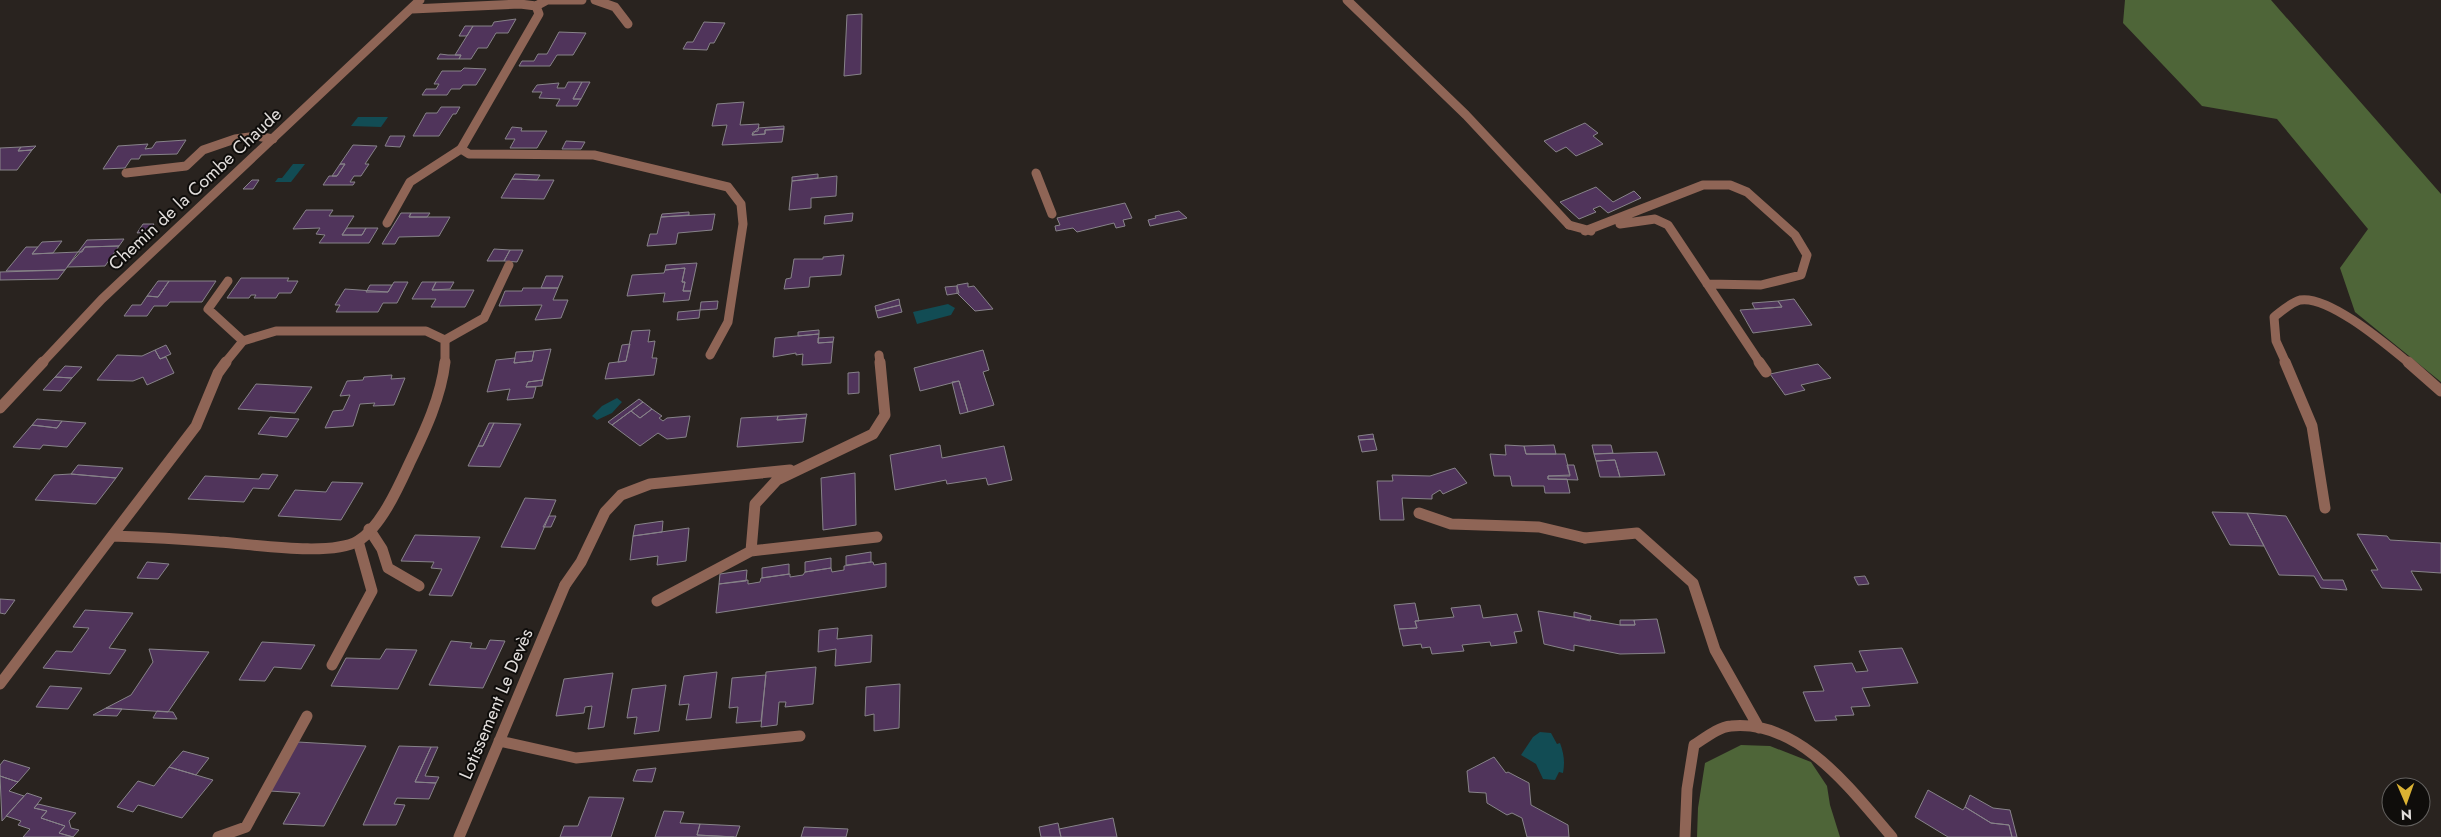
<svg xmlns="http://www.w3.org/2000/svg" width="2441" height="837" font-family="Jost,sans-serif">
<style>
.forest{fill:#4e6538}
.water{fill:#124c54}
.building{fill:#50345b;stroke:#878389}
.lines{fill:none;stroke-linecap:round;stroke-linejoin:round}
.lane-far1{stroke:#8f6556;stroke-width:9}
.lane{stroke:#8f6556;stroke-width:11}
.street-far1{stroke:#8f6556;stroke-width:9}
.street{stroke:#8f6556;stroke-width:11}
.labels{text-anchor:middle;dominant-baseline:central;stroke-width:4;stroke-linejoin:round;paint-order:stroke}
.street-label{font-size:18px;fill:#e2dedc;stroke:#0f0d0b}
</style>
<rect width="100%" height="100%" fill="#29231f"/>
<path class="forest" d="M 2125,0 L 2271,0 L 2441,194 L 2441,382 L 2355,312 L 2340,268 L 2368,229 L 2277,119 L 2202,106 L 2123,23 Z
M 1741,745 L 1770,746 L 1811,762 L 1827,786 L 1830,805 L 1840,837 L 1697,837 L 1698,808 L 1705,763 Z"/>
<path class="water" d="M 358,117 L 388,117 L 381,127 L 351,126 Z
M 293,164 L 305,164 L 291,182 L 275,182 L 278,178 L 282,178 Z
M 948,304 L 955,308 L 951,315 L 917,324 L 913,312 Z
M 617,398 L 622,402 L 612,413 L 597,420 L 592,416 L 602,406 Z
M 1540,732 L 1551,733 L 1557,744 L 1560,743 C 1564,754 1565,762 1563,773 L 1559,772 L 1555,780 L 1543,779 L 1536,764 L 1521,755 L 1533,737 Z"/>
<path class="building" d="M 862,14 L 861,74 L 844,76 L 847,15 Z
M 516,19 L 508,33 L 496,33 L 487,48 L 478,48 L 471,59 L 459,59 L 461,55 L 455,55 L 473,26 L 492,26 L 494,22 Z
M 704,22 L 725,23 L 714,43 L 710,43 L 707,50 L 683,49 L 687,42 L 693,42 Z
M 465,26 L 473,26 L 467,36 L 459,36 Z
M 559,32 L 586,33 L 573,55 L 557,55 L 550,66 L 519,66 L 522,61 L 534,61 L 538,54 L 547,54 Z
M 440,54 L 448,55 L 461,55 L 459,59 L 437,59 Z
M 464,68 L 486,69 L 476,85 L 463,85 L 460,89 L 451,89 L 447,95 L 422,95 L 426,89 L 436,89 L 439,84 L 434,84 L 442,71 L 461,71 Z
M 568,82 L 582,82 L 573,99 L 581,99 L 577,106 L 556,106 L 560,99 L 539,98 L 542,92 L 532,92 L 537,85 L 559,83 L 557,88 L 565,88 Z
M 582,82 L 590,82 L 581,99 L 573,99 Z
M 744,102 L 740,125 L 759,124 L 758,131 L 753,132 L 752,135 L 765,134 L 765,130 L 784,129 L 782,142 L 722,145 L 727,125 L 712,126 L 717,104 Z
M 441,107 L 460,107 L 456,114 L 453,114 L 439,136 L 413,136 L 426,113 L 437,113 Z
M 1585,123 L 1598,133 L 1593,136 L 1603,144 L 1576,156 L 1566,147 L 1556,152 L 1544,141 Z
M 784,126 L 784,129 L 765,130 L 765,134 L 752,135 L 758,128 Z
M 512,127 L 522,128 L 521,131 L 547,131 L 537,148 L 510,148 L 515,139 L 505,139 Z
M 390,136 L 405,136 L 400,147 L 385,146 Z
M 186,140 L 177,154 L 141,155 L 139,159 L 131,159 L 125,168 L 103,169 L 118,146 L 148,144 L 145,149 L 152,148 L 156,142 Z
M 566,141 L 585,142 L 581,149 L 562,149 Z
M 353,145 L 377,146 L 365,164 L 369,164 L 361,176 L 354,176 L 350,182 L 355,182 L 353,185 L 323,185 L 329,176 L 337,176 L 345,164 L 340,164 Z
M 36,146 L 32,150 L 18,151 L 21,147 Z
M 21,147 L 18,151 L 32,150 L 17,170 L 0,170 L 0,148 Z
M 340,164 L 345,164 L 337,176 L 332,176 Z
M 515,174 L 540,175 L 537,180 L 512,179 Z
M 818,174 L 818,178 L 792,181 L 792,177 Z
M 837,176 L 836,196 L 811,198 L 811,208 L 789,210 L 792,181 Z
M 512,179 L 537,180 L 554,180 L 544,199 L 501,198 Z
M 252,180 L 259,180 L 253,189 L 243,189 Z
M 1596,187 L 1613,202 L 1634,191 L 1641,198 L 1608,213 L 1600,206 L 1593,209 L 1596,212 L 1579,219 L 1560,202 Z
M 1125,203 L 1132,218 L 1123,220 L 1125,226 L 1116,228 L 1114,223 L 1077,232 L 1073,228 L 1056,231 L 1055,226 L 1060,225 L 1057,218 Z
M 306,210 L 333,210 L 329,216 L 354,216 L 342,235 L 362,235 L 366,228 L 378,228 L 369,243 L 319,243 L 325,235 L 316,234 L 320,228 L 293,229 Z
M 1179,211 L 1187,218 L 1150,226 L 1148,220 L 1156,218 L 1155,216 Z
M 689,212 L 689,215 L 661,217 L 662,214 Z
M 401,213 L 411,213 L 409,217 L 450,217 L 439,236 L 399,237 L 395,244 L 382,244 Z
M 411,213 L 430,213 L 427,217 L 409,217 Z
M 853,213 L 852,221 L 824,224 L 825,216 Z
M 715,214 L 712,230 L 678,233 L 676,244 L 647,246 L 650,234 L 657,234 L 661,217 Z
M 143,224 L 154,224 L 148,232 L 137,233 Z
M 347,228 L 366,228 L 362,235 L 342,235 Z
M 124,239 L 119,246 L 85,247 L 82,252 L 78,252 L 87,240 Z
M 62,241 L 53,253 L 32,254 L 42,242 Z
M 119,246 L 105,266 L 67,267 L 85,247 Z
M 26,247 L 38,247 L 32,254 L 78,252 L 65,270 L 6,271 Z
M 494,249 L 510,250 L 504,261 L 487,261 Z
M 510,250 L 523,250 L 517,262 L 504,261 Z
M 844,255 L 841,275 L 810,277 L 809,287 L 784,289 L 786,279 L 791,278 L 794,259 L 823,259 L 823,257 Z
M 697,263 L 691,291 L 683,291 L 685,282 L 682,282 L 685,268 L 665,270 L 666,265 Z
M 685,268 L 682,282 L 685,282 L 683,291 L 691,291 L 689,300 L 663,302 L 665,293 L 627,296 L 632,275 L 664,273 L 665,270 Z
M 65,270 L 58,279 L 0,280 L 0,272 Z
M 546,276 L 563,276 L 558,288 L 541,288 Z
M 241,278 L 289,278 L 287,281 L 298,281 L 291,293 L 279,293 L 276,298 L 254,298 L 256,295 L 251,295 L 249,298 L 227,298 Z
M 158,281 L 169,281 L 158,297 L 147,296 Z
M 169,281 L 216,281 L 202,302 L 170,302 L 167,306 L 154,306 L 147,316 L 124,316 L 132,305 L 141,305 L 147,296 L 158,297 Z
M 394,282 L 408,282 L 397,303 L 383,303 L 378,312 L 336,312 L 340,305 L 335,305 L 345,289 L 388,292 Z
M 422,282 L 436,282 L 432,290 L 474,290 L 465,307 L 431,307 L 436,299 L 412,299 Z
M 436,282 L 454,282 L 450,289 L 432,290 Z
M 968,283 L 968,287 L 974,286 L 993,309 L 975,311 L 957,293 L 957,285 Z
M 370,285 L 392,285 L 388,292 L 366,292 Z
M 957,286 L 959,293 L 947,295 L 945,287 Z
M 523,288 L 558,288 L 553,300 L 568,300 L 561,318 L 535,320 L 542,305 L 499,306 L 505,291 L 522,291 Z
M 899,299 L 900,305 L 876,311 L 875,306 Z
M 1794,299 L 1812,325 L 1753,333 L 1740,310 L 1782,307 L 1778,301 Z
M 718,301 L 717,309 L 700,310 L 701,302 Z
M 1778,301 L 1782,307 L 1755,309 L 1752,303 Z
M 900,305 L 902,312 L 878,318 L 876,311 Z
M 700,310 L 699,318 L 677,320 L 678,312 Z
M 650,330 L 648,342 L 655,341 L 652,358 L 657,358 L 654,375 L 605,379 L 609,363 L 626,361 L 632,331 Z
M 819,330 L 819,334 L 798,336 L 798,332 Z
M 819,334 L 818,343 L 833,342 L 831,363 L 802,365 L 803,354 L 796,355 L 796,353 L 773,357 L 775,338 Z
M 834,337 L 833,342 L 818,343 L 818,338 Z
M 630,344 L 626,361 L 618,362 L 622,345 Z
M 166,345 L 171,354 L 160,359 L 155,350 Z
M 551,349 L 543,380 L 528,382 L 526,387 L 536,387 L 533,398 L 507,400 L 510,389 L 487,392 L 496,360 L 515,358 L 514,363 L 532,361 L 534,351 Z
M 155,350 L 160,359 L 166,357 L 174,373 L 147,385 L 143,377 L 133,381 L 97,380 L 117,355 L 142,356 Z
M 983,350 L 989,370 L 983,372 L 994,405 L 968,412 L 959,381 L 920,391 L 914,368 Z
M 534,351 L 532,361 L 514,363 L 516,352 Z
M 1818,364 L 1831,378 L 1801,385 L 1805,390 L 1785,395 L 1770,374 Z
M 65,366 L 82,367 L 72,378 L 55,377 Z
M 859,372 L 859,393 L 848,394 L 848,373 Z
M 392,375 L 391,379 L 405,378 L 394,405 L 373,406 L 375,403 L 360,404 L 353,426 L 325,428 L 333,411 L 343,410 L 350,395 L 340,396 L 347,381 L 363,380 L 364,377 Z
M 55,377 L 72,378 L 61,391 L 43,390 Z
M 543,380 L 542,386 L 526,387 L 528,382 Z
M 959,381 L 968,412 L 960,414 L 952,382 Z
M 256,384 L 312,387 L 295,413 L 238,409 Z
M 639,399 L 643,402 L 612,425 L 608,422 Z
M 643,402 L 652,409 L 640,418 L 631,411 Z
M 652,409 L 662,416 L 659,418 L 663,421 L 667,418 L 690,416 L 686,437 L 667,439 L 658,433 L 640,446 L 612,425 L 631,411 L 640,418 Z
M 807,414 L 806,418 L 777,420 L 778,416 Z
M 778,416 L 777,420 L 806,418 L 803,442 L 737,447 L 741,418 Z
M 270,417 L 282,418 L 299,419 L 287,437 L 258,434 Z
M 37,419 L 62,421 L 57,428 L 32,425 Z
M 62,421 L 86,423 L 67,447 L 43,445 L 40,449 L 13,447 L 32,425 L 57,428 Z
M 489,423 L 494,423 L 483,446 L 478,446 Z
M 494,423 L 521,424 L 500,467 L 468,466 L 478,446 L 483,446 Z
M 1373,434 L 1374,439 L 1359,440 L 1358,436 Z
M 1374,439 L 1377,450 L 1362,452 L 1359,440 Z
M 940,445 L 942,458 L 1004,446 L 1012,480 L 988,485 L 986,478 L 947,484 L 946,480 L 895,490 L 890,455 Z
M 1505,445 L 1524,446 L 1526,454 L 1565,454 L 1570,475 L 1548,476 L 1548,479 L 1567,479 L 1570,493 L 1545,493 L 1544,486 L 1512,486 L 1510,476 L 1494,476 L 1490,454 L 1506,455 Z
M 1554,445 L 1556,454 L 1526,454 L 1524,446 Z
M 1592,445 L 1611,445 L 1613,453 L 1594,454 Z
M 1657,452 L 1665,475 L 1620,477 L 1615,460 L 1596,461 L 1594,454 Z
M 1615,460 L 1620,477 L 1600,477 L 1596,461 Z
M 78,465 L 123,468 L 116,478 L 71,474 Z
M 1567,465 L 1574,465 L 1578,480 L 1548,479 L 1548,476 L 1570,476 Z
M 1455,468 L 1467,483 L 1443,494 L 1440,490 L 1432,495 L 1432,499 L 1402,498 L 1404,520 L 1380,520 L 1377,481 L 1393,481 L 1392,475 L 1430,476 Z
M 855,473 L 856,525 L 823,530 L 821,478 Z
M 71,474 L 116,478 L 96,504 L 35,500 L 54,475 Z
M 262,474 L 278,475 L 269,489 L 253,488 L 244,502 L 188,499 L 205,476 L 259,479 Z
M 332,482 L 363,483 L 341,520 L 278,516 L 295,490 L 326,492 Z
M 525,498 L 556,500 L 535,549 L 501,547 Z
M 2212,512 L 2247,513 L 2264,546 L 2230,545 Z
M 2247,513 L 2286,516 L 2323,580 L 2343,580 L 2347,590 L 2321,588 L 2314,576 L 2279,575 Z
M 549,516 L 556,516 L 551,527 L 543,527 Z
M 663,521 L 662,532 L 633,536 L 635,525 Z
M 689,528 L 686,561 L 657,565 L 658,556 L 630,560 L 633,536 Z
M 2357,534 L 2387,536 L 2390,540 L 2441,543 L 2441,573 L 2411,571 L 2422,590 L 2382,588 L 2371,570 L 2378,570 Z
M 415,535 L 480,537 L 452,596 L 429,595 L 442,569 L 431,568 L 434,562 L 401,561 Z
M 871,552 L 871,562 L 846,565 L 846,556 Z
M 831,558 L 831,568 L 805,572 L 805,562 Z
M 147,562 L 169,564 L 158,579 L 137,578 Z
M 871,562 L 873,562 L 874,565 L 886,563 L 886,587 L 716,613 L 719,584 L 748,580 L 748,584 L 760,582 L 761,578 L 790,574 L 790,577 L 803,575 L 805,572 L 831,568 L 832,572 L 844,570 L 844,566 Z
M 789,564 L 789,574 L 762,578 L 762,568 Z
M 747,570 L 746,581 L 719,584 L 720,574 Z
M 1865,576 L 1869,584 L 1858,585 L 1854,577 Z
M 0,599 L 15,600 L 5,614 L 0,613 Z
M 1415,603 L 1419,621 L 1415,621 L 1417,628 L 1399,629 L 1394,605 Z
M 1480,605 L 1483,618 L 1517,614 L 1522,631 L 1514,632 L 1517,643 L 1491,646 L 1490,642 L 1462,645 L 1464,651 L 1432,654 L 1430,647 L 1422,648 L 1421,644 L 1403,646 L 1399,629 L 1417,628 L 1415,621 L 1454,617 L 1451,608 Z
M 85,610 L 133,613 L 109,648 L 126,650 L 110,674 L 43,668 L 56,651 L 72,652 L 89,628 L 73,627 Z
M 1538,611 L 1620,625 L 1635,625 L 1634,620 L 1657,619 L 1665,653 L 1620,654 L 1574,645 L 1574,651 L 1544,644 Z
M 1574,612 L 1591,616 L 1590,621 L 1574,617 Z
M 1620,620 L 1634,620 L 1635,625 L 1620,625 Z
M 838,628 L 837,639 L 872,635 L 871,662 L 835,666 L 836,649 L 818,652 L 819,630 Z
M 490,640 L 505,641 L 483,688 L 429,685 L 451,641 L 472,643 L 470,648 L 486,649 Z
M 262,642 L 315,645 L 301,669 L 274,667 L 265,681 L 239,680 Z
M 1902,648 L 1918,683 L 1862,688 L 1870,706 L 1851,707 L 1854,715 L 1835,716 L 1837,720 L 1815,721 L 1803,692 L 1824,691 L 1814,666 L 1852,663 L 1856,672 L 1868,671 L 1859,651 Z
M 149,649 L 209,652 L 168,712 L 106,708 L 131,695 L 153,662 Z
M 386,649 L 417,650 L 398,689 L 331,686 L 346,658 L 380,659 Z
M 816,667 L 813,704 L 785,707 L 786,702 L 779,702 L 777,725 L 761,727 L 766,672 Z
M 717,672 L 711,718 L 686,720 L 689,704 L 679,705 L 684,676 Z
M 613,673 L 604,727 L 588,729 L 592,706 L 585,707 L 584,713 L 556,716 L 564,679 Z
M 766,675 L 761,721 L 736,723 L 738,707 L 729,708 L 732,678 Z
M 900,684 L 899,728 L 874,731 L 874,714 L 865,716 L 866,687 Z
M 666,685 L 659,731 L 634,734 L 637,717 L 627,718 L 632,689 Z
M 50,686 L 82,688 L 68,709 L 36,707 Z
M 106,708 L 122,709 L 117,716 L 93,715 Z
M 157,711 L 173,712 L 177,719 L 153,718 Z
M 298,742 L 366,746 L 324,826 L 283,824 L 300,793 L 270,791 Z
M 399,746 L 431,747 L 415,782 L 436,783 L 429,799 L 397,798 L 394,804 L 405,805 L 396,825 L 363,825 Z
M 431,747 L 438,747 L 425,776 L 439,777 L 436,783 L 415,782 Z
M 183,751 L 209,758 L 196,775 L 169,767 Z
M 1494,757 L 1506,773 L 1508,772 L 1529,783 L 1531,805 L 1568,825 L 1569,837 L 1527,837 L 1522,818 L 1512,813 L 1507,815 L 1487,803 L 1486,793 L 1469,792 L 1467,771 Z
M 4,760 L 30,768 L 18,782 L 0,776 L 0,765 Z
M 169,767 L 213,780 L 182,818 L 138,805 L 133,812 L 117,807 L 138,781 L 154,786 Z
M 656,768 L 652,782 L 633,781 L 637,770 Z
M 0,776 L 18,782 L 9,791 L 24,796 L 2,821 Z
M 1928,790 L 1963,810 L 1965,807 L 1991,823 L 2009,825 L 2012,837 L 1948,837 L 1915,817 Z
M 27,793 L 42,798 L 34,808 L 47,811 L 41,818 L 65,826 L 59,833 L 73,837 L 23,837 L 30,829 L 18,825 L 21,821 L 6,816 Z
M 1970,795 L 1993,808 L 2010,810 L 2017,837 L 2012,837 L 2009,825 L 1991,823 L 1965,807 Z
M 589,797 L 624,798 L 611,837 L 560,837 L 564,826 L 578,826 Z
M 38,804 L 76,813 L 69,821 L 71,828 L 79,830 L 73,837 L 59,833 L 65,826 L 41,818 L 47,811 L 34,808 Z
M 664,811 L 684,812 L 680,823 L 700,824 L 697,835 L 734,837 L 655,837 Z
M 1113,818 L 1117,837 L 1061,837 L 1059,829 Z
M 1058,823 L 1061,837 L 1041,837 L 1039,827 Z
M 700,824 L 740,826 L 736,837 L 697,835 Z
M 804,827 L 848,829 L 846,837 L 801,837 Z"/>
<g class="lines">
<path class="lane-far1" d="M 126,173 L 186,166 L 203,150 L 235,139 L 257,136 L 273,139
M 1036,173 L 1052,214
M 387,223 L 410,182 L 461,149
M 1620,224 L 1655,219 L 1668,225 L 1760,363
M 1569,225 L 1591,231
M 1585,231 L 1703,185 L 1730,185 L 1747,192 L 1795,235 L 1807,255 L 1801,275 L 1761,285 L 1707,284
M 228,281 L 208,309 L 243,341
M 445,340 L 484,318 L 509,265
M 879,355 L 880,363
M 2286,363 L 2276,341 L 2274,317 C 2282,311 2290,303 2300,300 C 2329,295 2387,345 2409,363"/>
<path class="lane" d="M 1759,362 L 1766,372
M 2285,362 L 2312,426 L 2325,508
M 2408,362 L 2441,391
M 1419,513 L 1451,524 L 1539,527 L 1585,538
M 369,529 L 382,549 L 388,568 L 419,586
M 751,551 L 877,537
M 565,585 L 581,562 L 605,512 L 621,495 L 650,484 L 790,470
M 657,601 L 751,551 L 755,504 L 777,480 L 873,434 L 885,415 L 880,362
M 332,665 L 372,591 L 358,541
M 218,837 L 246,827 L 307,716"/>
<path class="street-far1" d="M 595,0 L 615,7 L 628,24
M 1347,0 L 1466,115 L 1569,225
M 536,6 L 547,0 L 582,0
M 412,9 L 520,4 L 536,6 L 539,14 L 461,149 L 469,154 L 594,155 L 728,187 L 741,204 L 743,224 L 728,322 L 710,355
M 42,363 L 102,299 L 420,0
M 225,363 L 243,341 L 276,331 L 426,331 L 445,340 L 445,363"/>
<path class="street" d="M 0,408 L 43,362
M 112,536 C 148,537 183,539 219,542 C 252,544 330,557 358,541 C 381,527 399,486 410,462 C 425,431 441,397 445,362
M 112,536 L 196,426 L 218,373 L 226,362
M 1585,538 L 1637,533 L 1693,583 L 1715,650 L 1759,728
M 0,684 L 112,536
M 499,741 L 576,758 L 800,736
M 459,837 L 565,585
M 1685,837 L 1687,789 L 1694,745 C 1705,738 1718,727 1731,726 C 1800,719 1852,791 1892,837"/>
</g>
<g class="labels">
<g class="street-label">
<text transform="translate(195 189) rotate(-43)">Chemin de la Combe Chaude</text>
<text transform="translate(496 704) rotate(-67)">Lotissement Le Devès</text>
</g>
</g>
<g transform="translate(2406 802) rotate(178)"><circle r="24" fill="#0f0d0b" stroke="#63615f"/>
<path d="M0-4L9 19L0 12L-9 19Z" fill="#dbb233"/>
<text y="-8" font-size="14" font-weight="bold" text-anchor="middle" fill="#e2dedc">N</text>
</g>
</svg>
